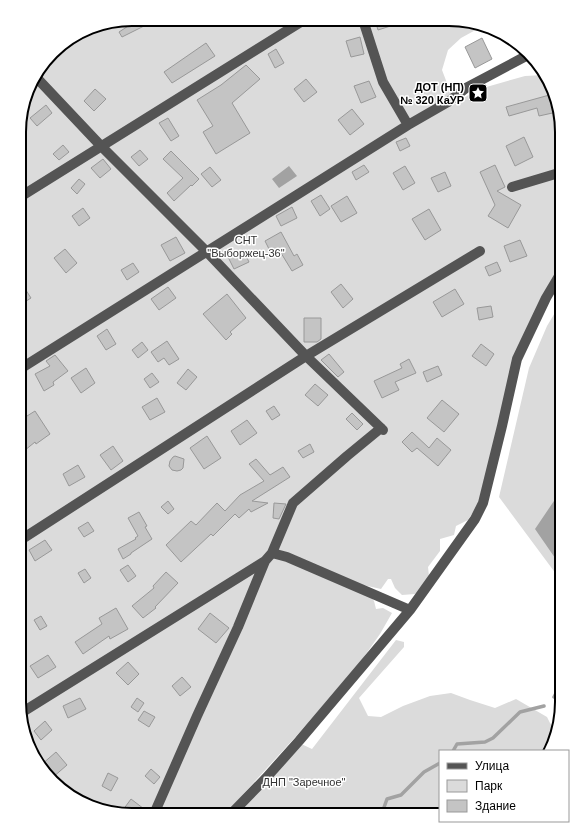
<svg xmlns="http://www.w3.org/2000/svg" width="581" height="834" font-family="Helvetica,sans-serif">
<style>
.green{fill:#dbdbdb}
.water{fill:#a2a2a2}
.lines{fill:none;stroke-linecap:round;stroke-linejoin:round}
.stream{stroke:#a2a2a2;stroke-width:3.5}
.building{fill:#c4c4c4;stroke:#989898}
.minor{stroke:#545454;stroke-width:10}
.labels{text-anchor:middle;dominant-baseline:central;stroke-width:3;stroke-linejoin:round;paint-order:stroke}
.poi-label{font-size:11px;font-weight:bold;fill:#000;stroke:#fff;text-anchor:end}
.park-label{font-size:11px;fill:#323232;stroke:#fff}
.rim{fill:none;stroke:#000;stroke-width:2}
</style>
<rect width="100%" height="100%" fill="#fff"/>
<path class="green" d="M 132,19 L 464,20 L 481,27 L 461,38 L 448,50 L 442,70 L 455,104 L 476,90 L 525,76 L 544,75 L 550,82 L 562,132 L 562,271 L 517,359 L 479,503 L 468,520 L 456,526 L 454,535 L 440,539 L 440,551 L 428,567 L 429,576 L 422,586 L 415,594 L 402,595 L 395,588 L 391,579 L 388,579 L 381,589 L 363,585 L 374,601 L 376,609 L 383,608 L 392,613 L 380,634 L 361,661 L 299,733 L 225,814 L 117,814 L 63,792 L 31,752 L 19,702 L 20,117 L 34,76 L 58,47 L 95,25 Z
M 562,301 L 562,582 L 499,497 L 529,368 L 547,326 Z
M 396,640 L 404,642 L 404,647 L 359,698 L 368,716 L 381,717 L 403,706 L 430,696 L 451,693 L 470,700 L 495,708 L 516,699 L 547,717 L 550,723 L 555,729 L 548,751 L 440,751 L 440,815 L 230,814 L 297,742 L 312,749 Z"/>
<path class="water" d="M 289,166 L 297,176 L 279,188 L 272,179 Z
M 562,491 L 562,568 L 535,529 L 558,495 Z"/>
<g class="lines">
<path class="stream" d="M 554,697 L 562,682
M 453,751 L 457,744 L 485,742 L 493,738 L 520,712 L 544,706
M 378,815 L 382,813 L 387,799 L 401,795 L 424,772 L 440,763"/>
</g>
<path class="building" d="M 139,19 L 158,19 L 122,37 L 119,32 Z
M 375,20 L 403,20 L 403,22 L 378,30 Z
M 360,37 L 364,54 L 351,57 L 346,41 Z
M 482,38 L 492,59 L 475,68 L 465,47 Z
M 206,43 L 215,56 L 172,83 L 164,72 Z
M 276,49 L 284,63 L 275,68 L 268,54 Z
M 246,65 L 260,79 L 232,103 L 250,133 L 216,154 L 203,132 L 213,126 L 197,100 L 221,85 Z
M 306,79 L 317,92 L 304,102 L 294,89 Z
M 369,81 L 376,97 L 361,103 L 354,86 Z
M 95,89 L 106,99 L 94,111 L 84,101 Z
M 553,94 L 557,112 L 539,116 L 537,108 L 509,116 L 506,107 Z
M 46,105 L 52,113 L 37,126 L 30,118 Z
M 352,109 L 364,124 L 350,135 L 338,120 Z
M 168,118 L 179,136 L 171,141 L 159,123 Z
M 524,137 L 533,157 L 515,166 L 506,146 Z
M 406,138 L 410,146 L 400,151 L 396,142 Z
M 63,145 L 69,152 L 59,160 L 53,154 Z
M 140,150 L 148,159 L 139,166 L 131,157 Z
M 171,151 L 199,179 L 192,186 L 191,185 L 174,201 L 167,193 L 183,178 L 163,159 Z
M 103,159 L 111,169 L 100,178 L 91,168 Z
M 364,165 L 369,172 L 356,180 L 352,172 Z
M 495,165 L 505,187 L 497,191 L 521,205 L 508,228 L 488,216 L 495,205 L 480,172 Z
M 405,166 L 415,183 L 403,190 L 393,173 Z
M 210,167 L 221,180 L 212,187 L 201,174 Z
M 445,172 L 451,186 L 438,192 L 431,178 Z
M 79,179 L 85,184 L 77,194 L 71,188 Z
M 321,195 L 330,209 L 320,216 L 311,201 Z
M 347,196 L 357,213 L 341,222 L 331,206 Z
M 292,207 L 297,218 L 281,226 L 276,216 Z
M 83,208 L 90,218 L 79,226 L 72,216 Z
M 429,209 L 441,230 L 425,240 L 412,219 Z
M 281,232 L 294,256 L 297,254 L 303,265 L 292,271 L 281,253 L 273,257 L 265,241 Z
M 176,237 L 185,253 L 170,261 L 161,245 Z
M 520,240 L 527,256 L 510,262 L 504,246 Z
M 65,249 L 77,263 L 66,273 L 54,258 Z
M 243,250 L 249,262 L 234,269 L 228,257 Z
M 497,262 L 501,271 L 489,276 L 485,267 Z
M 133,263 L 139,272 L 127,280 L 121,270 Z
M 20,281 L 31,298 L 20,305 Z
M 341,284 L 353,299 L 343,308 L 331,292 Z
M 168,287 L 176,298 L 159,310 L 151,299 Z
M 455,289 L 464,304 L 442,317 L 433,302 Z
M 227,294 L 246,318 L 230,332 L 232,334 L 226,340 L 203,314 Z
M 491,306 L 493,317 L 479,320 L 477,308 Z
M 304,318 L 321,318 L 321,339 L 317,342 L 304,342 Z
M 107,329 L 116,344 L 106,350 L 97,336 Z
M 167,341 L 179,359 L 169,365 L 164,358 L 158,362 L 151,352 Z
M 142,342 L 148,350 L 138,358 L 132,350 Z
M 481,344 L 494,354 L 486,366 L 472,356 Z
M 329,354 L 344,372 L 338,377 L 321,360 Z
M 55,355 L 68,371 L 53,382 L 54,385 L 44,391 L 35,374 L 50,366 L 46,361 Z
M 409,359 L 416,373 L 395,382 L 399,390 L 382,398 L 374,381 L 402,368 L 400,364 Z
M 438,366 L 442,375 L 427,382 L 423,372 Z
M 86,368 L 95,383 L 81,393 L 71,378 Z
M 188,369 L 197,377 L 186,390 L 177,383 Z
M 152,373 L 159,382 L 150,388 L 144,379 Z
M 315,384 L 328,395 L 318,406 L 305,395 Z
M 157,398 L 165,412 L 150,420 L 142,407 Z
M 442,400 L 459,414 L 444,432 L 427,418 Z
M 274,406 L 280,415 L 272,420 L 266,411 Z
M 35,411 L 50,434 L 36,444 L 35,442 L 19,455 L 19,421 Z
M 352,413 L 363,424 L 357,430 L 346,419 Z
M 247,420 L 257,433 L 240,445 L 231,431 Z
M 412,432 L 429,448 L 437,438 L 451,450 L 438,466 L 417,448 L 412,452 L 402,442 Z
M 207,436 L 221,458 L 204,469 L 190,448 Z
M 310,444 L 314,452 L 303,458 L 298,451 Z
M 113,446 L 123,461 L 111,470 L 100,455 Z
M 175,456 L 184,459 L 183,468 L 181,470 L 177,471 L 172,470 L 169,466 L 170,461 L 173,457 Z
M 256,459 L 270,475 L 283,467 L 290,477 L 252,501 L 268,503 L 251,512 L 249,509 L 239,518 L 235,514 L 213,536 L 211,534 L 181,562 L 166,545 L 191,521 L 196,525 L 217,503 L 225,511 L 240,495 L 264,481 L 249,464 Z
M 78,465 L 85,477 L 69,486 L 63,474 Z
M 168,501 L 174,509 L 168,514 L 161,507 Z
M 274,503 L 286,504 L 279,519 L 273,518 Z
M 139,512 L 147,526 L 145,527 L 152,539 L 131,553 L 131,554 L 123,559 L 118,549 L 136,539 L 135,538 L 138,536 L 128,518 Z
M 88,522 L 94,531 L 84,537 L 78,528 Z
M 45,540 L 52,550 L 35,561 L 29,550 Z
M 128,565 L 136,576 L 128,582 L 120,570 Z
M 85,569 L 91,578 L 84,583 L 78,573 Z
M 166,572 L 178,583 L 155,607 L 156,608 L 143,618 L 132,606 L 154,588 L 153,586 Z
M 116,608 L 128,629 L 110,639 L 109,636 L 83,654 L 75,642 L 102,624 L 99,618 Z
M 210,613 L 229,628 L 216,643 L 198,629 Z
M 41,616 L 47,626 L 40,630 L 34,620 Z
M 48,655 L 56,667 L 38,678 L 30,666 Z
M 128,662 L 139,674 L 128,685 L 116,673 Z
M 182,677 L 191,687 L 180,696 L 172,686 Z
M 80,698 L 86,709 L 68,718 L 63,706 Z
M 137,698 L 144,703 L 138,712 L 131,707 Z
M 144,711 L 155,717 L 149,727 L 138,720 Z
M 45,721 L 52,730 L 41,740 L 34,731 Z
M 56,752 L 67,765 L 52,778 L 41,765 Z
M 151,769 L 160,777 L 154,784 L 145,776 Z
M 108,773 L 118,778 L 111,791 L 102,786 Z
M 131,799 L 148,812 L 148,814 L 120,814 Z"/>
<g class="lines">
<path class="minor" d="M 363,20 L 383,82 L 408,125
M 34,75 L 101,146 L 207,252 L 306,356 L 383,430
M 512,187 L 562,172
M 20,197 L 304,20
M 20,369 L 408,125 L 448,102 L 466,88 L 528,55
M 19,541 L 306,356 L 480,251
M 272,553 L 287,557 L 410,610
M 21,713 L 265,561
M 154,814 L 197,716 L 238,627 L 265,561 L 272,553 L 293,503 L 347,456 L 381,428
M 231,814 L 266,778 L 299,741 L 410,610 L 475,519 L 483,503 L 502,426 L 517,359 L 546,298 L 562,271"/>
</g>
<defs>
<symbol id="sight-square" viewBox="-11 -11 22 22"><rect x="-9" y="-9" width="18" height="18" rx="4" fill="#000" stroke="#fff"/><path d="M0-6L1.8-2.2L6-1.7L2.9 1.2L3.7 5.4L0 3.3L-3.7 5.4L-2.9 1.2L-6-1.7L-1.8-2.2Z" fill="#fff"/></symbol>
</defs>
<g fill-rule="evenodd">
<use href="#sight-square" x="467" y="82" width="22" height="22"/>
</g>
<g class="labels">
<g class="poi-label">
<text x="464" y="87">ДОТ (НП)<tspan x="464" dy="13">№ 320 КаУР</tspan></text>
</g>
<g class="park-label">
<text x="246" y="240">СНТ<tspan x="246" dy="13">"Выборжец-36"</tspan></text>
<text x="304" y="782">ДНП "Заречное"</text>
</g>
</g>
<path d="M0 0H581V834H0ZM132 26H449A106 106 0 0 1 555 132V702A106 106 0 0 1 449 808H132A106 106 0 0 1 26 702V132A106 106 0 0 1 132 26Z" fill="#fff" fill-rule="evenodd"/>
<path class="rim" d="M132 26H449A106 106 0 0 1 555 132V702A106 106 0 0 1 449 808H132A106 106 0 0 1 26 702V132A106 106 0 0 1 132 26Z"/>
<rect x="439" y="750" width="130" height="72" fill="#ffffff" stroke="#999999"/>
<rect x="447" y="763" width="20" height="6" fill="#545454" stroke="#999999"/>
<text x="475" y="770" font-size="12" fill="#000000">Улица</text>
<rect x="447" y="780" width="20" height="12" fill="#dbdbdb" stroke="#999999"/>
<text x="475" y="790" font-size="12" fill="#000000">Парк</text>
<rect x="447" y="800" width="20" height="12" fill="#c4c4c4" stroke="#999999"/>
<text x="475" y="810" font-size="12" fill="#000000">Здание</text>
</svg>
